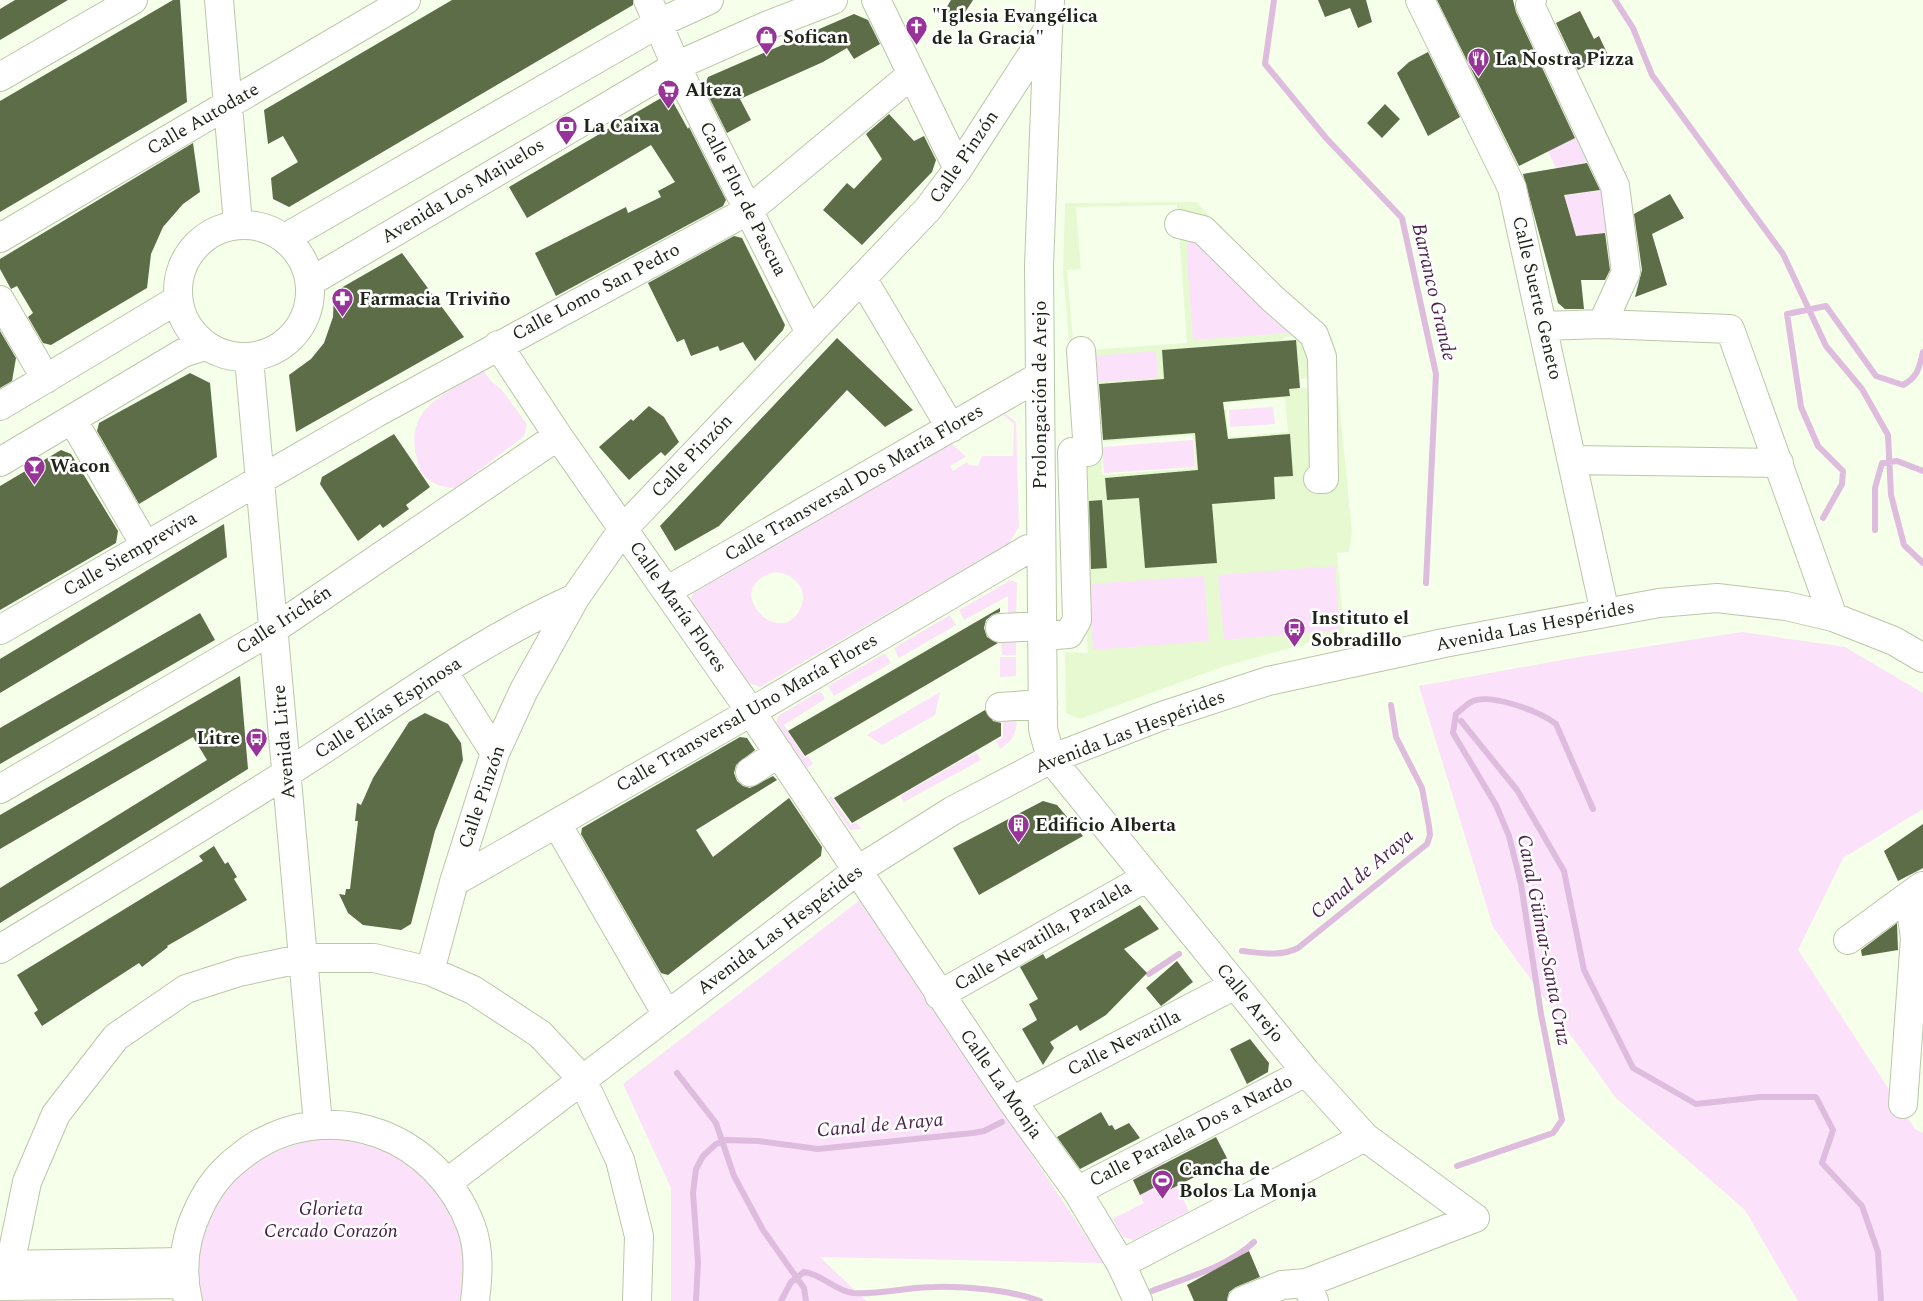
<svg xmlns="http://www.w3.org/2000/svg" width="1923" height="1301" font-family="Spectral,serif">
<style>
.built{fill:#e7f9d1;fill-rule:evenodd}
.green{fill:#fbe2fa;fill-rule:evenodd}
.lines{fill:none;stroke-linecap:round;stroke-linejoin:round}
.stream{stroke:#debcdd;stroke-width:6}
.building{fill:#5d6d48}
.minor-casing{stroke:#b9c8a7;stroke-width:30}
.minor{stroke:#fff;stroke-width:28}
.labels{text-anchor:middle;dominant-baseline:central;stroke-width:5;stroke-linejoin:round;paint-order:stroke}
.poi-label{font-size:19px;font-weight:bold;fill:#1e2417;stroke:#fff;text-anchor:start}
.street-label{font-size:19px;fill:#1e2417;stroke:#fff}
.park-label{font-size:19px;font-style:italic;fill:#421943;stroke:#fff}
.water-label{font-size:20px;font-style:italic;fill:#4d234d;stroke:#fff}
</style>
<rect width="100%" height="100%" fill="#f5ffea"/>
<path class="built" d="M 1196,202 L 1333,339 L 1352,531 L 1349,552 L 1337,553 L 1344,633 L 1222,667 L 1080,719 L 1066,713 L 1065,652 L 1088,653 L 1080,553 L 1079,452 L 1063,273 L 1065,203 ZM 1177,205 L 1187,343 L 1074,351 L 1067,270 L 1081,269 L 1076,207 ZM 1295,336 L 1299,379 L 1314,378 L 1315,387 L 1289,389 L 1289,396 L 1206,403 L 1208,441 L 1293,476 L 1274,477 L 1275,499 L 1212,504 L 1217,563 L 1145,568 L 1139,498 L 1107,500 L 1105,478 L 1198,470 L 1195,433 L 1101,440 L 1097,384 L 1164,379 L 1162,350 L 1284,341 L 1284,337 ZM 1285,398 L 1288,432 L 1209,439 L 1209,433 L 1228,432 L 1226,409 L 1209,411 L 1208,404 ZM 1193,435 L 1196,468 L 1102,475 L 1100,442 Z"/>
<path class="green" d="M 1581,135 L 1593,161 L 1556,168 L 1548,151 Z
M 1602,190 L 1611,232 L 1576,236 L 1564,195 Z
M 1188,233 L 1304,332 L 1193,340 L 1187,259 Z
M 1156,351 L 1158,378 L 1096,382 L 1094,356 Z
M 483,371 L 492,382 L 501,389 L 527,424 L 524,436 L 456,488 C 441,488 424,482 419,466 C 400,408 442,397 483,371 Z
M 1273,407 L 1275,424 L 1230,427 L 1229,410 Z
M 1003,412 L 1016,422 L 1019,527 L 1009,543 L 760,687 L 749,683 L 695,606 L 691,599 L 693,593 ZM 1002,414 L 1014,424 L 1013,456 L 982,456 L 978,466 L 969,465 L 967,462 L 953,471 L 950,466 L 966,457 L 952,444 ZM 776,572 C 793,574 809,588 801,607 C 782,654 716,586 776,572 Z
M 1193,440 L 1195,467 L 1104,473 L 1102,447 Z
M 1335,566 L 1340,630 L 1224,640 L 1218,575 Z
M 1204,576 L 1209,641 L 1093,650 L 1088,584 Z
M 1011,580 L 1017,583 L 1016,617 L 1008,617 L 1008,596 L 964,620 L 959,610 Z
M 950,615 L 956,625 L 899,658 L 894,648 Z
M 1742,632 L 1845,647 L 1923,693 L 1923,809 L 1843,858 L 1798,950 L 1915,1129 L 1923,1133 L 1923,1301 L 1798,1301 L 1745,1210 L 1616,1098 L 1493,927 L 1419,686 L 1579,657 Z
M 1001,638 L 1016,638 L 1016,655 L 1002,655 Z
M 885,653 L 891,663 L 834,696 L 828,686 Z
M 1000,657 L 1016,657 L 1016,676 L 1000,677 Z
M 820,691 L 825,699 L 784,725 L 805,758 L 808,756 L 813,764 L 807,768 L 776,723 L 778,716 Z
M 940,692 L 935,715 L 882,745 L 867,735 Z
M 1003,714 L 1017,714 C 1017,730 1015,740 1000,749 L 996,741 L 1003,737 Z
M 976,752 L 981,760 L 904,802 L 900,796 Z
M 831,796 L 851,825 L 856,822 L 861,829 L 850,830 L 828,798 Z
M 861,899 L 1104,1263 L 820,1257 L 866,1301 L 671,1301 L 671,1188 L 623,1084 Z
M 318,1139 C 338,1139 357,1139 376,1146 C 425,1164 465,1217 465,1270 C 465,1280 462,1291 461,1301 L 201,1301 C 200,1290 197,1278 198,1267 C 202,1193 249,1153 318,1139 Z
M 1164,1161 L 1189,1211 L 1134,1240 L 1123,1237 L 1112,1219 L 1144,1203 L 1132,1178 Z"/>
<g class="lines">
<path class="stream" d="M 1274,0 L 1265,64 L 1326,138 L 1402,218 L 1436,374 L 1426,583
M 1615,0 L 1633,28 L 1652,75 L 1783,254 L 1826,346 L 1862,389 L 1888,435 L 1891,495 L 1904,545 L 1923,563
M 1823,518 L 1842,484 L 1843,471 L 1818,446 L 1801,407 L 1787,314 L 1826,306 L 1876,376 L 1903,385 C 1918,377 1919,368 1923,352
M 1875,530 L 1875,488 L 1882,463 L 1897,461 L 1923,471
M 1461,721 L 1517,790 L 1564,871 L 1584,970 L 1633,1068 L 1696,1104 L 1760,1097 L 1816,1097 L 1833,1130 L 1822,1163 L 1862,1206 L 1878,1252 L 1881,1301
M 1242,951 C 1261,953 1280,957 1298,948 L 1427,844 L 1430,835 L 1429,826 L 1422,788 L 1396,737 L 1391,705
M 1149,974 L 1179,954
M 677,1073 L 716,1123 L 734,1176 L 763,1230 L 804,1288 L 806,1301
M 1457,1166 L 1553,1133 L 1562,1120 L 1541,1014 L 1521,884 L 1509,836 L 1496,805 L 1453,733 L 1456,714 C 1461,710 1466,705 1471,702 C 1489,692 1542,712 1556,724 L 1593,809
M 1152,1291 C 1185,1278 1228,1267 1254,1242
M 696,1301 L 698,1262 L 693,1193 L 696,1169 L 703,1156 L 716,1144 L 726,1140 L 758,1141 L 818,1149 L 973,1133 L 984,1131 L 1002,1122
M 781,1301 L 791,1282 L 804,1272 C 822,1274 835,1291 853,1293 C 879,1295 907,1287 934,1287 C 966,1286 1010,1290 1040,1301"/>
</g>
<path class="building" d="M 15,0 L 68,0 L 0,40 L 0,9 Z
M 173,0 L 180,0 L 187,102 L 0,212 L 0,101 Z
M 452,0 L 633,0 L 633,5 L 289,207 L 273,199 L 271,178 L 298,162 L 283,136 L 268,144 L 264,110 Z
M 951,0 L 973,0 L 957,25 L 942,15 Z
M 1318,0 L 1366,0 L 1372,22 L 1358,28 L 1350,8 L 1325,17 Z
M 1437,0 L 1513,0 L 1516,12 L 1575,138 L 1519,166 Z
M 1580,11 L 1594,39 L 1599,36 L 1608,55 L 1578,70 L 1556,23 Z
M 854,14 L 868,20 L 880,44 L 854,59 L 847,48 L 823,62 L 740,99 L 751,120 L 727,133 L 704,87 L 708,77 Z
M 1428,52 L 1460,117 L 1428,136 L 1397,73 L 1409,62 Z
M 661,98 L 673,102 L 688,129 L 689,127 L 726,200 L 723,206 L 556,296 L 535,253 L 626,207 L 628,213 L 661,197 L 658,191 L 675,182 L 651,145 L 527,218 L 509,187 Z
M 1385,104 L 1400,119 L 1382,138 L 1367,123 Z
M 889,114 L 914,141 L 924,136 L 936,160 L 932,172 L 862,245 L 823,210 L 847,183 L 854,189 L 882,159 L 866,134 Z
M 193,143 L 200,192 L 183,204 L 163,227 L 151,254 L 147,288 L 51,345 L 43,343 L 28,317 L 33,313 L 17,286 L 11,289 L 0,269 L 0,259 Z
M 1587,163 L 1600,190 L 1564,195 L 1576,236 L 1605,233 L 1610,270 L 1605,280 L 1581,280 L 1584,309 L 1565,309 L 1558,303 L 1523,174 Z
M 1670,194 L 1684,218 L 1652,234 L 1667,285 L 1635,297 L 1642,270 L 1634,214 Z
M 734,236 L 742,238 L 785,325 L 783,330 L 755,361 L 743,342 L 720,351 L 718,346 L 691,356 L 684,339 L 677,342 L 648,283 Z
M 402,253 L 464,337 L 296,432 L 289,375 L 311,359 L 324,343 L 333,317 L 334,292 Z
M 0,331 L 16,358 L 12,381 L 0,388 Z
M 837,338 L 913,410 L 885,427 L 847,390 L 719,526 L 675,551 L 660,526 Z
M 1296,340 L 1300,388 L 1289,389 L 1290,396 L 1223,402 L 1228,439 L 1290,434 L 1293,476 L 1274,477 L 1275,499 L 1212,504 L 1217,563 L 1145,568 L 1139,498 L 1107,500 L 1105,478 L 1198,470 L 1195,433 L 1103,440 L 1099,384 L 1164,379 L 1162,350 Z
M 190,373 L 210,383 L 217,457 L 139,504 L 97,431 L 99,423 Z
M 649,406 L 664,417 L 679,442 L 665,456 L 661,452 L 629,480 L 599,447 L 631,419 L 633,421 Z
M 394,434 L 430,487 L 406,505 L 409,509 L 383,528 L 380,524 L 358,541 L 320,484 L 322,477 Z
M 61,450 L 71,454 L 118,531 L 116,543 L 0,610 L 0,486 Z
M 1102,500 L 1107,568 L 1091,569 L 1089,501 Z
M 224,524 L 227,557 L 0,693 L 0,659 Z
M 1000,608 L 1000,612 L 992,615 L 986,620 L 984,628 L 987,637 L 998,643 L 805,756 L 788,731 Z
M 200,613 L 215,640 L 0,764 L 0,728 Z
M 240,676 L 248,769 L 0,923 L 0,888 L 207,760 L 193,737 L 0,849 L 0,815 Z
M 985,710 L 993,721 L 1001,723 L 1001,736 L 852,823 L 834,798 Z
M 425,713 L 448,724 L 461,743 L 463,760 L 435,831 L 411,924 L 401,930 L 363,925 L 348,913 L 339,894 L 345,895 L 346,889 L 350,889 L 358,821 L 355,821 L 357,803 L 361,805 L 373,778 L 409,722 Z
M 740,737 L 747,738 L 755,750 L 736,765 L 734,773 L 737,781 L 743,786 L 750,788 L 773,776 L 777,780 L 696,830 L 713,857 L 789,798 L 822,847 L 821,856 L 668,975 L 661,973 L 581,834 L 582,828 Z
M 1043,801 L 1057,805 L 1083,836 L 979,895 L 953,848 Z
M 1923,824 L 1923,868 L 1898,881 L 1884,851 Z
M 214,846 L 225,864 L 228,862 L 237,877 L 234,879 L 247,900 L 167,946 L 168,947 L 142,967 L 139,963 L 42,1026 L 34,1013 L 38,1010 L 17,975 L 203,861 L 199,856 Z
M 1140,905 L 1159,929 L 1124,949 L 1147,973 L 1106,1015 L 1080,1031 L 1077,1025 L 1050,1042 L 1054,1048 L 1043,1065 L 1022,1029 L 1037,1020 L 1029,1004 L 1038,999 L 1020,967 L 1043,954 L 1046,959 Z
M 1897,923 L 1898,950 L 1862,956 L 1861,950 Z
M 1177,961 L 1193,982 L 1161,1006 L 1146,988 Z
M 1250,1039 L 1269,1063 L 1268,1072 L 1247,1084 L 1230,1049 Z
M 1101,1112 L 1109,1126 L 1112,1125 L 1115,1130 L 1129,1123 L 1140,1138 L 1080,1169 L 1057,1137 Z
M 1216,1137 L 1228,1160 L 1161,1194 L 1157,1186 L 1140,1195 L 1133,1180 Z
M 1249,1251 L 1260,1277 L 1236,1287 L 1229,1292 L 1227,1301 L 1194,1301 L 1187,1285 Z"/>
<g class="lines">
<defs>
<path id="minor" d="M 219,0 L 238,224
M 648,0 L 676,66 L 810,333
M 876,0 L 958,169
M 1420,0 L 1512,188 L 1605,613
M 1532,0 L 1530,5 L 1615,186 L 1626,272 L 1602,324
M 1048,30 L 1039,266 L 1043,729 L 1051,759 L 1306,1072 L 1365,1137 L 1475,1218
M 0,77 L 133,0
M 1179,224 L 1203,230 L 1272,298 L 1314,335 L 1322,357 L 1324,479 L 1318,479
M178 291a66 66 0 1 1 132 0a66 66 0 1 1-132 0Z
M 0,238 L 406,0
M 285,238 L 659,23 L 709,0
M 862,278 L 951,428
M 310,282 L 676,66 L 766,26 L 833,0
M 0,300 L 46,379
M 1543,326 L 1602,324 L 1730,329 L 1833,617
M 498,345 L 558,436 L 751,712 L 1012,1101 L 1077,1191 L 1121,1264 L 1138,1301
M 249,359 L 318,1124
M 0,406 L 177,300
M 72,419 L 145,545
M 1573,460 L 1779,463
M 0,462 L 183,353 L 205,346
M 668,590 L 1040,376
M 1000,628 L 1042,626
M 0,630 L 376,413 L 749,210 L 911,75
M 1042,636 L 1069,634 L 1077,620 L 1072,452 L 1088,452 L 1081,351
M 443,671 L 495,753
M 1000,707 L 1043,704
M 750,772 L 779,753
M 0,789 L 274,629 L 558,436
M 557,824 L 667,1015
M 454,882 L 751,712 L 1028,549 L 1041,549
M 1848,940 L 1922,886
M 0,949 C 96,890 193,833 287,773 C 382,713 472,644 575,598
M 430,971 L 454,882 L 495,753 L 524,690 L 575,598 L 623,529 L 928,209 L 958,169 L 1048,30 L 1050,0
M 939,995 L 1147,877
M 1012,1101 L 1235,985
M 1903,1104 L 1915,938 L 1909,896
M 448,1182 L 858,870 L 952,811 L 1051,759 L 1159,717 L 1268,681 L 1444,643 L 1659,603 L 1717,598 L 1786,606 L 1833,617 L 1894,641 L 1923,658
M 1077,1191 L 1306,1072
M 1121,1264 L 1365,1137
M 0,1265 L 183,1262
M 10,1265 L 27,1182 L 56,1114 L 116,1037 L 186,989 L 239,972 L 304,958 L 374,958 L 430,971 L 473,990 L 540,1034 L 582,1079 L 620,1160 L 639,1236 L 637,1301
M 0,1286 L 183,1284
M 188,1301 C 180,1268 185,1236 200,1206 C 213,1179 228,1165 252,1148 C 334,1095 438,1137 471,1226 C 480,1250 478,1277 475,1301
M 1242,1301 L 1282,1285 L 1306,1283
M 1314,1301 L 1306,1283 L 1475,1218"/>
</defs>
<use href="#minor" class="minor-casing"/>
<use href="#minor" class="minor"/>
</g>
<defs>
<symbol id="church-pin" viewBox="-11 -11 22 30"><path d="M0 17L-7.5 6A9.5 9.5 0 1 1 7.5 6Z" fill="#973399" stroke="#fff"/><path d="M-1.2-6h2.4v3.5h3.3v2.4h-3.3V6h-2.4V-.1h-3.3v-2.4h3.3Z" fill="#fff"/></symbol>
<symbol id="shop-pin" viewBox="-11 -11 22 30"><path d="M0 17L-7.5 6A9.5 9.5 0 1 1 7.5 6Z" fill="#973399" stroke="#fff"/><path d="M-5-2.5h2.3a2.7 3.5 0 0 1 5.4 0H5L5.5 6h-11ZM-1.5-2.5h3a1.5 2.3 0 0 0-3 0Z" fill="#fff"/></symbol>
<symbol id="restaurant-pin" viewBox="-11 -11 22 30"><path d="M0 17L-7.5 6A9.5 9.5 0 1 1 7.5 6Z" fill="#973399" stroke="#fff"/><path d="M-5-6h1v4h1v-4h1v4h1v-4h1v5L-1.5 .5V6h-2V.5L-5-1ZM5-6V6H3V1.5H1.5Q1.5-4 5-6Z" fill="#fff"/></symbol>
<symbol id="supermarket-pin" viewBox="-11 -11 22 30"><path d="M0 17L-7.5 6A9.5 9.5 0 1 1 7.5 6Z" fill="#973399" stroke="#fff"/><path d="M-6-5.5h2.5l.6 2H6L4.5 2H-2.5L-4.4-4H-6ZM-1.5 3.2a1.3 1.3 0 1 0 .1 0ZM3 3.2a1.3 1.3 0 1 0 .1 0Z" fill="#fff"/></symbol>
<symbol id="bank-pin" viewBox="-11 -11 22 30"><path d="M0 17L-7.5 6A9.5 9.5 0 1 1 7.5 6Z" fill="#973399" stroke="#fff"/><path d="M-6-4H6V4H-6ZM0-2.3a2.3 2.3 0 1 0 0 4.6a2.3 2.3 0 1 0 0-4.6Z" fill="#fff"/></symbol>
<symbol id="pharmacy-pin" viewBox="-11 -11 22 30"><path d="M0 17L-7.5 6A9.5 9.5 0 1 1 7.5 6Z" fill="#973399" stroke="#fff"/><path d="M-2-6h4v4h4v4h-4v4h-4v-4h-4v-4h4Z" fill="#fff"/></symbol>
<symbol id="bar-pin" viewBox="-11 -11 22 30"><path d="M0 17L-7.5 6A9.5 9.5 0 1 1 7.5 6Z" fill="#973399" stroke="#fff"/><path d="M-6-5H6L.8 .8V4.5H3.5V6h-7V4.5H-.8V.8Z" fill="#fff"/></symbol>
<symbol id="bus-pin" viewBox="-11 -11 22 30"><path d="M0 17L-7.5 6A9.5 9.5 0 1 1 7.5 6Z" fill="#973399" stroke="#fff"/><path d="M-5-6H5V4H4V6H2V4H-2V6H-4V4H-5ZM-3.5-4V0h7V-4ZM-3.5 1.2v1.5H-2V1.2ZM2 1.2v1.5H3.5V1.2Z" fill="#fff"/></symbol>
<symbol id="building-pin" viewBox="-11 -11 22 30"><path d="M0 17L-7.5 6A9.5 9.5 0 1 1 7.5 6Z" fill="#973399" stroke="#fff"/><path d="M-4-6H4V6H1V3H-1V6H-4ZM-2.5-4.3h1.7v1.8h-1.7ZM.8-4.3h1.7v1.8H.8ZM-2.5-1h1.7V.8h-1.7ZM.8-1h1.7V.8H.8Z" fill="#fff"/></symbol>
<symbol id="stadium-pin" viewBox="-11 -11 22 30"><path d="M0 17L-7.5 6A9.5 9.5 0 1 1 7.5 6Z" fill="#973399" stroke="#fff"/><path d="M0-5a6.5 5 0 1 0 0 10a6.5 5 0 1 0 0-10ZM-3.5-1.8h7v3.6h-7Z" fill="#fff"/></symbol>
</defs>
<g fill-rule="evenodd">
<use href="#church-pin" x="904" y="14" width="25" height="34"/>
<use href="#shop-pin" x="754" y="24" width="25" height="34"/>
<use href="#restaurant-pin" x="1466" y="46" width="25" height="34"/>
<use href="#supermarket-pin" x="656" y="78" width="25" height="34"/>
<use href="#bank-pin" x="554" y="114" width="25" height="34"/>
<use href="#pharmacy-pin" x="330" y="286" width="25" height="34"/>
<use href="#bar-pin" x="22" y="454" width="25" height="34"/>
<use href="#bus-pin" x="1282" y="616" width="25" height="34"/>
<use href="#bus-pin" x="244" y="726" width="25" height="34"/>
<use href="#building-pin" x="1006" y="812" width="25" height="34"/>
<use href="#stadium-pin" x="1150" y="1168" width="25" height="34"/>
</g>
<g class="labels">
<g class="poi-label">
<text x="932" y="16">"Iglesia Evangélica<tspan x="932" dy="22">de la Gracia"</tspan></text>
<text x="783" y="37">Sofican</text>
<text x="1495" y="59">La Nostra Pizza</text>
<text x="685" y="90">Alteza</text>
<text x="583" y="126">La Caixa</text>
<text x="359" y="299">Farmacia Triviño</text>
<text x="50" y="466">Wacon</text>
<text x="1311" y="618">Instituto el<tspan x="1311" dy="22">Sobradillo</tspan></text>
<text x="240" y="738" text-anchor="end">Litre</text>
<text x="1035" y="825">Edificio Alberta</text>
<text x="1179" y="1169">Cancha de<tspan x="1179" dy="22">Bolos La Monja</tspan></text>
</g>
<g class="street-label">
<text transform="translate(203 119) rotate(-30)">Calle Autodate</text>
<text transform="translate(964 157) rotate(-56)">Calle Pinzón</text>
<text transform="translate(463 191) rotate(-31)">Avenida Los Majuelos</text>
<text transform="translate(743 199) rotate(63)">Calle Flor de Pascua</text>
<text transform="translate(596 292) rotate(-28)">Calle Lomo San Pedro</text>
<text transform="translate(1537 298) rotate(77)">Calle Suerte Geneto</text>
<text transform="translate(1040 395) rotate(-90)">Prolongación de Arejo</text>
<text transform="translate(692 456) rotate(-46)">Calle Pinzón</text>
<text transform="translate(854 483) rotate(-30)">Calle Transversal Dos María Flores</text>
<text transform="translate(130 554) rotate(-30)">Calle Siempreviva</text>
<text transform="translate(678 607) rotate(55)">Calle María Flores</text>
<text transform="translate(284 620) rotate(-33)">Calle Irichén</text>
<text transform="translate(1535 626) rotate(-11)">Avenida Las Hespérides</text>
<text transform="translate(388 708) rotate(-33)">Calle Elías Espinosa</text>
<text transform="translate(747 713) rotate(-30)">Calle Transversal Uno María Flores</text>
<text transform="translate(1130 732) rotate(-21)">Avenida Las Hespérides</text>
<text transform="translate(284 742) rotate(-95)">Avenida Litre</text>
<text transform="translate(482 797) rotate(-71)">Calle Pinzón</text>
<text transform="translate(780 930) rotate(-37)">Avenida Las Hespérides</text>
<text transform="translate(1043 936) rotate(-30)">Calle Nevatilla, Paralela</text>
<text transform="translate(1250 1003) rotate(51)">Calle Arejo</text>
<text transform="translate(1124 1043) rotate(-27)">Calle Nevatilla</text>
<text transform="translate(1001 1084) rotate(55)">Calle La Monja</text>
<text transform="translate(1191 1131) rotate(-27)">Calle Paralela Dos a Nardo</text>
</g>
<g class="park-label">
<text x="331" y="1209">Glorieta<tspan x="331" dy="22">Cercado Corazón</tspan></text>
</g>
<g class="water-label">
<text transform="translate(1434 292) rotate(77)">Barranco Grande</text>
<text transform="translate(1362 874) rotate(-40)">Canal de Araya</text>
<text transform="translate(1544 940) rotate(79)">Canal Güímar-Santa Cruz</text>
<text transform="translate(880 1125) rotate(-5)">Canal de Araya</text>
</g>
</g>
</svg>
